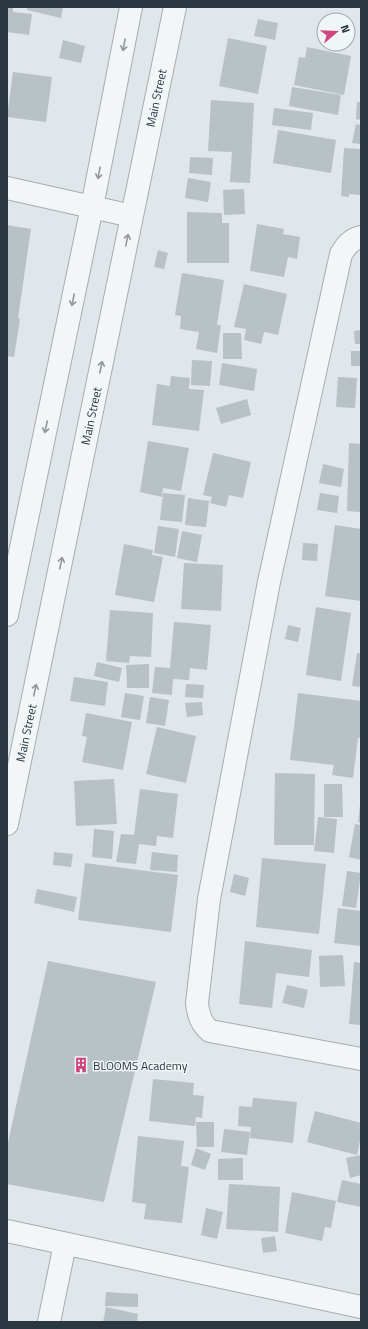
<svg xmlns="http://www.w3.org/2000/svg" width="368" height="1329" font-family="'Titillium Web',sans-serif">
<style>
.building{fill:#b7c1c6}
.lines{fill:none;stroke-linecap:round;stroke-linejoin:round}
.minor-casing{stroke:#a5aeb3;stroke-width:24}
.minor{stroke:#f3f6f7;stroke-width:22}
.oneway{stroke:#8e979c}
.labels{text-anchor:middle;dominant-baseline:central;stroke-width:3;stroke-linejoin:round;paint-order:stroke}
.street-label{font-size:12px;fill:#293841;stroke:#f0f5f7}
.poi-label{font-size:12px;fill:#293841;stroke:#f0f5f7;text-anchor:start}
</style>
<rect width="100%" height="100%" fill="#e0e6e9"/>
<path class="building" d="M 7,7 L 13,7 L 13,12 L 32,14 L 29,35 L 7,32 Z
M 27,7 L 63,7 L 61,18 L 27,10 Z
M 258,19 L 278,23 L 275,40 L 254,36 Z
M 228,38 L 267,46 L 258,94 L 219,86 Z
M 63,40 L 85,46 L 81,63 L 59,58 Z
M 307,47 L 351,56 L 344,95 L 294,85 L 299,57 L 305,58 Z
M 13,72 L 52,77 L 46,122 L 7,117 Z
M 292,87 L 341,95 L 338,115 L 289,106 Z
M 211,100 L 254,103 L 250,183 L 230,182 L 232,152 L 208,151 Z
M 357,102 L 361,102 L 361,120 L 356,119 Z
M 274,108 L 313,113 L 311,130 L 272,125 Z
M 356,124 L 361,125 L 361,144 L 352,143 Z
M 278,130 L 336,140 L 331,173 L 273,163 Z
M 344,148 L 361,149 L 361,195 L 349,194 L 349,197 L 341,196 Z
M 190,157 L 213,158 L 212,175 L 189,173 Z
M 188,178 L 211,182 L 208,202 L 185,198 Z
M 244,189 L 245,214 L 224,215 L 223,190 Z
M 187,212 L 222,213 L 222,223 L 229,223 L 229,263 L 187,263 Z
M 257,224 L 284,229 L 283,234 L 300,237 L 297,259 L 288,257 L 284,277 L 250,271 Z
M 7,225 L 31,229 L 18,318 L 20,319 L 14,357 L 7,356 Z
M 158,250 L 168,253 L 164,269 L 154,267 Z
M 182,273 L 224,280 L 217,325 L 221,325 L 217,353 L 196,349 L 199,332 L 180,329 L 181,316 L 175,315 Z
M 244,284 L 287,294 L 278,335 L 264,332 L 261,344 L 244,340 L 246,329 L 234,327 Z
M 361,330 L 361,344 L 355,344 L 354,331 Z
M 223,333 L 241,333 L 242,359 L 223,359 Z
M 351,351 L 361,351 L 361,366 L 351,366 Z
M 192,360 L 212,361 L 210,386 L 191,385 Z
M 222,363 L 257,369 L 254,391 L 219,385 Z
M 171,376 L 190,378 L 189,389 L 204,390 L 199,431 L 152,425 L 157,384 L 170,386 Z
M 338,377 L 357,378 L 355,408 L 336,407 Z
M 247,399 L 251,415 L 221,424 L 216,408 Z
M 148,441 L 189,448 L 181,491 L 163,488 L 162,497 L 140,492 Z
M 349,443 L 361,444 L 361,512 L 347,511 Z
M 213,453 L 251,462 L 243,498 L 229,495 L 226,507 L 210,503 L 212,497 L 203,495 Z
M 323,464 L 344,469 L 341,487 L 319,483 Z
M 163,493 L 185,495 L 182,522 L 160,520 Z
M 320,493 L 339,496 L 337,513 L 317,510 Z
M 188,498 L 209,501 L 206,527 L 185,525 Z
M 335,525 L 361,529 L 361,601 L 325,596 Z
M 158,526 L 179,529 L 175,557 L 154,553 Z
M 182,531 L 202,535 L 197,562 L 177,558 Z
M 303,543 L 318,544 L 317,561 L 302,560 Z
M 124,544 L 153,550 L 152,555 L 163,557 L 154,602 L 115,595 Z
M 184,563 L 223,565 L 221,611 L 181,609 Z
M 316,607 L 351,613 L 341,681 L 306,675 Z
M 110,610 L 153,613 L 151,657 L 130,656 L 129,663 L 106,661 Z
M 174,622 L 211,625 L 207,670 L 190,668 L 189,680 L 173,679 L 172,695 L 152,693 L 155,667 L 170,668 Z
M 288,625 L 301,628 L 298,642 L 285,639 Z
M 357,653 L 361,653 L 361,687 L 352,686 Z
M 97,662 L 122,668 L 119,682 L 94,676 Z
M 149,664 L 149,688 L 127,688 L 126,665 Z
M 74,677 L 108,682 L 105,706 L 70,701 Z
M 186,684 L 204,685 L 203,698 L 185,697 Z
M 125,693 L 144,696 L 140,720 L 121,717 Z
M 298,693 L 361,701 L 361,738 L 358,738 L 353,778 L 332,775 L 334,765 L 290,760 Z
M 150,697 L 169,700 L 165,726 L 146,723 Z
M 202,702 L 203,715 L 187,717 L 185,703 Z
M 86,713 L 132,722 L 123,770 L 82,762 L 87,737 L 82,736 Z
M 157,727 L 196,736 L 186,783 L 146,774 Z
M 275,773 L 315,774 L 314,845 L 274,845 Z
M 114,779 L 117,824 L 76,826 L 74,781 Z
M 324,784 L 342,784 L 343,817 L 324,817 Z
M 140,789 L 178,794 L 173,838 L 157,836 L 156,846 L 139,844 L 136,864 L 116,862 L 121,834 L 134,835 Z
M 360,805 L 361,805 L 361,823 L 358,822 Z
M 318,817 L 337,819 L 334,853 L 314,851 Z
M 355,824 L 361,825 L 361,860 L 349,857 Z
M 94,829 L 114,831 L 112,859 L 92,857 Z
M 54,852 L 73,854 L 71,867 L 53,865 Z
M 152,852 L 178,855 L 177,872 L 150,870 Z
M 262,858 L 326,864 L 319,934 L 256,927 Z
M 85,863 L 178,875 L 171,932 L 78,920 Z
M 347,871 L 361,873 L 356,908 L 342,906 Z
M 234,874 L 249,878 L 245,896 L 230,892 Z
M 37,889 L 77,897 L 74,912 L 34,903 Z
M 338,908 L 361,911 L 361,946 L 334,943 Z
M 245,941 L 312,950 L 309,977 L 276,973 L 272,1008 L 239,1004 Z
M 343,955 L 345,986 L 320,987 L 319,956 Z
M 48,961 L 156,982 L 104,1202 L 7,1184 L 7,1147 Z
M 354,962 L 361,963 L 361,1025 L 349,1024 Z
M 287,985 L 308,990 L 304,1008 L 282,1003 Z
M 153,1079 L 194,1083 L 193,1095 L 204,1096 L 202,1118 L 196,1117 L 195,1126 L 149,1121 Z
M 253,1098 L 297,1102 L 293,1143 L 250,1138 L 251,1127 L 238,1126 L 239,1106 L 252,1107 Z
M 315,1111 L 361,1123 L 361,1136 L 357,1155 L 307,1142 Z
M 196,1122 L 214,1122 L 214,1147 L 197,1147 Z
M 224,1129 L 250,1132 L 247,1155 L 221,1152 Z
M 138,1136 L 184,1141 L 181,1166 L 189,1167 L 182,1223 L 144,1219 L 146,1204 L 132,1202 Z
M 196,1148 L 211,1154 L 205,1170 L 191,1165 Z
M 361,1155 L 361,1175 L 350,1178 L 346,1158 Z
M 243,1158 L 243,1180 L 218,1180 L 218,1159 Z
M 342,1180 L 361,1184 L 361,1207 L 337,1202 Z
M 229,1184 L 280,1187 L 278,1232 L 226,1229 Z
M 292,1192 L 336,1201 L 331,1228 L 325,1227 L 322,1241 L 285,1233 Z
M 206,1208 L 223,1212 L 217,1239 L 201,1235 Z
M 275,1236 L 277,1251 L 263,1253 L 261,1238 Z
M 106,1292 L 138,1294 L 138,1307 L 105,1306 Z
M 106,1307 L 138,1314 L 137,1322 L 103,1322 Z"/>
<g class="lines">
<defs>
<path id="minor" d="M 7,188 L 132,216
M 361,237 C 351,239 346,246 341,254 L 269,582 L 209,899 L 197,1003 C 198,1015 201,1024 210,1031 L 361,1059
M 7,615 L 92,207 L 131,7
M 7,824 L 175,7
M 7,1231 L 361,1307
M 49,1322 L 65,1244"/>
</defs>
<use href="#minor" class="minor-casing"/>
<use href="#minor" class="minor"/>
</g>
<defs><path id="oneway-shaft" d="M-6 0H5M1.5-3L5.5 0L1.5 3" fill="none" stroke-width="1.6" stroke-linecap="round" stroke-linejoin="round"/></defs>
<g class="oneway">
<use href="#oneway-shaft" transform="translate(124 45) rotate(101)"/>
<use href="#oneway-shaft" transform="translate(99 173) rotate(101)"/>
<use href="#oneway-shaft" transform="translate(127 240) rotate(-78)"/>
<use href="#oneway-shaft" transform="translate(73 300) rotate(102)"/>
<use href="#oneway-shaft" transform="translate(101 367) rotate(-78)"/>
<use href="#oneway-shaft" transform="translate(46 427) rotate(102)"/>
<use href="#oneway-shaft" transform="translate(61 563) rotate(-78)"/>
<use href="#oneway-shaft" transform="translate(35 690) rotate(-78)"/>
</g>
<defs>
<symbol id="building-bare" viewBox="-9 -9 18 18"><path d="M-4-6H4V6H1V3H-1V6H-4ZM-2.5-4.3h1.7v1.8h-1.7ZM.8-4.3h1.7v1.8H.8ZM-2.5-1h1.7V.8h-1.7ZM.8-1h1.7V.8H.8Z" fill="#ce4580" stroke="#f0f5f7" stroke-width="2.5" paint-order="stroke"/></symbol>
</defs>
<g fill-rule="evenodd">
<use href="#building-bare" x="70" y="1054" width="22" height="22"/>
</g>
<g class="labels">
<g class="street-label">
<text transform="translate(156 98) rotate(-78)">Main Street</text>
<text transform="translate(91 416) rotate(-78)">Main Street</text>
<text transform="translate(26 733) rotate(-78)">Main Street</text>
</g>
<g class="poi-label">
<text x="93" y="1065">BLOOMS Academy</text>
</g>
</g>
<rect width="368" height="1329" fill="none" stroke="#293841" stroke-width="16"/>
<g transform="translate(336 32) rotate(71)"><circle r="19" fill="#f0f5f7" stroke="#a0a9ae"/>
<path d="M0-3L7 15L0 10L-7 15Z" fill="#ce4580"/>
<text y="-6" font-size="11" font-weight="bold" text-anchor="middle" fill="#293841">N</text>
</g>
</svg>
